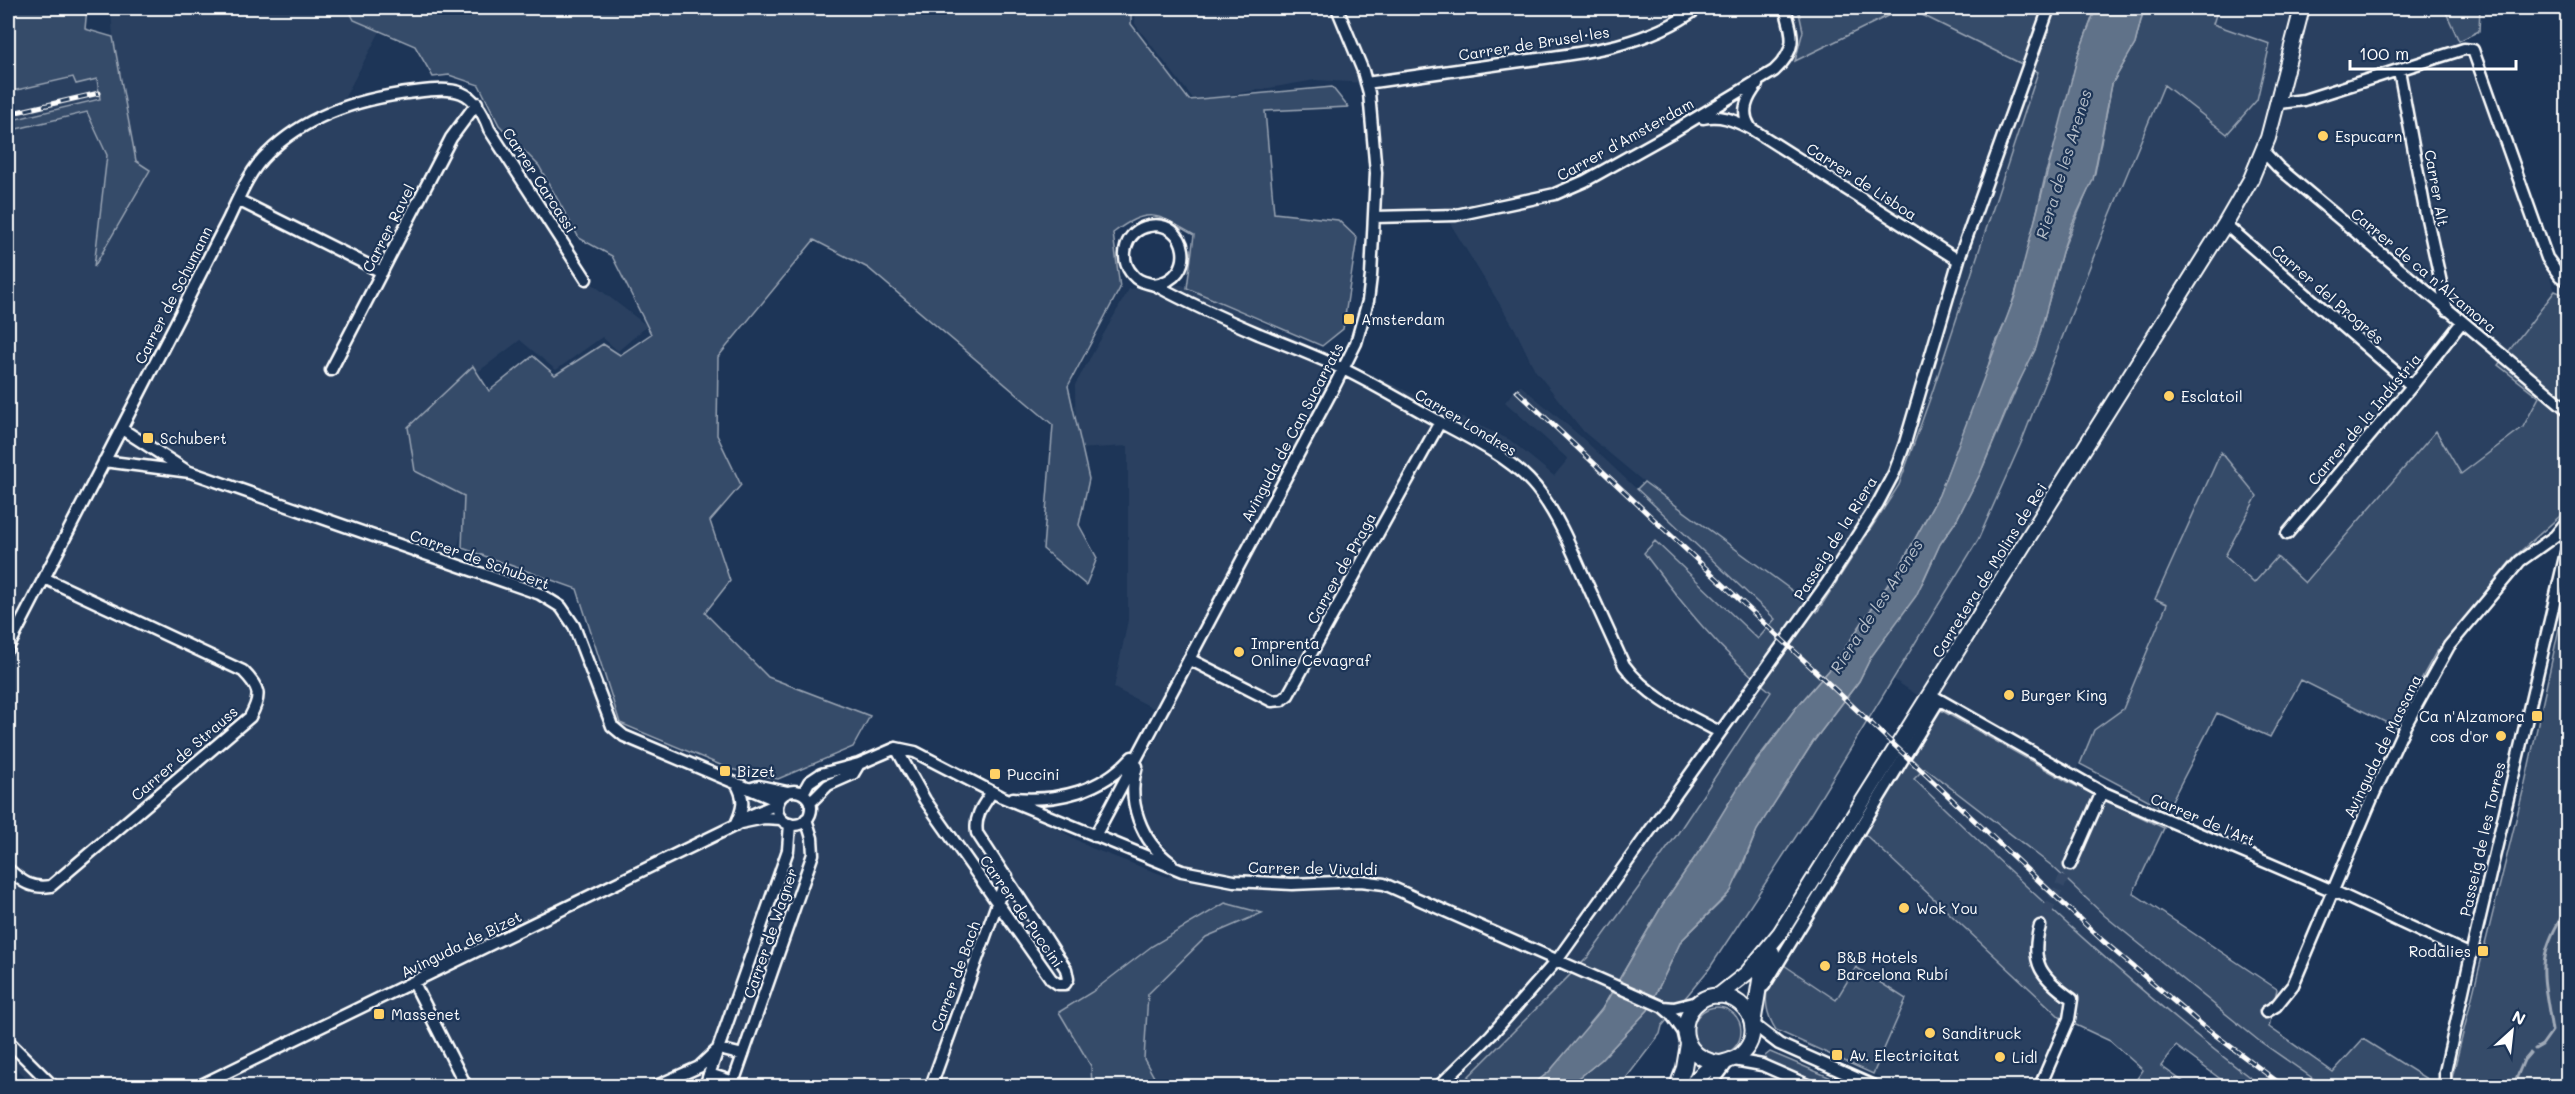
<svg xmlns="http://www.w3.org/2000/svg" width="2575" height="1094" font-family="Mali,sans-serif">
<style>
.built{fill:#2a4161}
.green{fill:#364b69;stroke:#9aa5b4;stroke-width:1.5}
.water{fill:#617289;stroke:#a0aab8;stroke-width:1.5}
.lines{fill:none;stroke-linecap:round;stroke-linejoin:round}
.stream{stroke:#a0aab8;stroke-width:3}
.minor-tunnel{stroke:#344968;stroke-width:10;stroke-dasharray:10 5;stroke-linecap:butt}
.minor-casing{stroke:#fff;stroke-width:15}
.major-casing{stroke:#fff;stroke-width:18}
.minor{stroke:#1d3557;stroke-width:10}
.major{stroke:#1d3557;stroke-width:14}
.rail-casing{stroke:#fff;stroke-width:5}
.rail{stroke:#1d3557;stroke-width:3;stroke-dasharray:9;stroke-linecap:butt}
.poi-dot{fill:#ffd166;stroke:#1d3557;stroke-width:2}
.labels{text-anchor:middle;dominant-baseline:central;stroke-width:4.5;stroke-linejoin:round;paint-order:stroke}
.street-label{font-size:15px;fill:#fff;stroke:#1d3557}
.poi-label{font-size:15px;fill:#fff;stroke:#1d3557;text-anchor:start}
.water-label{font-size:16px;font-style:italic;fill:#b8c0ca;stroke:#1d3557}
</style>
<rect width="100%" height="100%" fill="#1d3557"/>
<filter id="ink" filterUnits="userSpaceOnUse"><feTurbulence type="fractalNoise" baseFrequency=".0167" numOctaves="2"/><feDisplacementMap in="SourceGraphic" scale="12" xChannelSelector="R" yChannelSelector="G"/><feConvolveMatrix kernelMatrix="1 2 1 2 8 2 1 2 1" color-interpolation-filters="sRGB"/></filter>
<g filter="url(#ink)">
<path class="built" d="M 111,8 L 364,8 L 385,22 L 339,108 L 442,89 L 470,97 L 586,279 L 647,326 L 618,351 L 602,337 L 556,370 L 520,340 L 413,421 L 418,467 L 474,488 L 453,562 L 561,607 L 612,726 L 782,802 L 896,748 L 1002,797 L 1091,848 L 1168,877 L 1178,859 L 1150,832 L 1140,803 L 1139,785 L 1148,754 L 1169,716 L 1114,688 L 1128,620 L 1128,446 L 1076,449 L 1075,385 L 1129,289 L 1182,285 L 1510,440 L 1554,476 L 1568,459 L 1505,402 L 1520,385 L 1580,436 L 1775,619 L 1758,639 L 1655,541 L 1644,553 L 1686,609 L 1746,672 L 1771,692 L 1676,836 L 1588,957 L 1459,1086 L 1159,1086 L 1144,1059 L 1148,994 L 1206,937 L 1261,914 L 1225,903 L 1152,946 L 1092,992 L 1059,1012 L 1091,1066 L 1092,1086 L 35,1086 L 8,1060 L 8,131 L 87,111 L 107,155 L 94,265 L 136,162 L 113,37 Z
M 1136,8 L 1798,8 L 1803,31 L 1796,60 L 1908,8 L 2038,71 L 1932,393 L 1899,486 L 1817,613 L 1798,595 L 1644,482 L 1584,432 L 1535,370 L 1515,329 L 1445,215 L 1374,217 L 1366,83 L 1315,80 L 1195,101 L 1135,24 Z
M 2218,8 L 2444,8 L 2470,66 L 2555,291 L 2498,365 L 2539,397 L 2523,427 L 2461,475 L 2436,432 L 2305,584 L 2254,583 L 2224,556 L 2257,496 L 2155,599 L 2167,604 L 2123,709 L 2094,730 L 2070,783 L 1932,705 L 1893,679 L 1978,540 L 2021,443 L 2108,220 L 2164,85 L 2227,134 L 2213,24 Z
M 74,77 L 76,84 L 97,78 L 100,98 L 8,121 L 8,92 Z
M 1925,767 L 2052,866 L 2105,916 L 2258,1040 L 2324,1086 L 2261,1086 L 2195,1037 L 2102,956 L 1913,779 Z
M 1856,826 L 2061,1018 L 2030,1086 L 1901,1086 L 1873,1074 L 1905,999 L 1836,1000 L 1775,959 Z"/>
<path class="green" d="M 8,8 L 87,8 L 85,29 L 113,37 L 136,161 L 150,170 L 94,267 L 107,155 L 87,112 L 8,131 L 8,121 L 100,99 L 97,79 L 76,84 L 73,77 L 8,92 Z
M 348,8 L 1131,8 L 1131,24 L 1189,100 L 1332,87 L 1348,107 L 1265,111 L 1274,213 L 1338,220 L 1357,238 L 1343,329 L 1322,346 L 1187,288 L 1194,235 C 1157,214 1149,206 1113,233 L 1120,288 L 1068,386 L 1089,479 L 1079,525 L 1097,558 L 1086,585 L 1043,549 L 1053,425 L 868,268 L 814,240 L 718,357 L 717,435 L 741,485 L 710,521 L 730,581 L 705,613 L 768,677 L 870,716 L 853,747 L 778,779 L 730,769 L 620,723 L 577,589 L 462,548 L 464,496 L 415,471 L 408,427 L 473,366 L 489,391 L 533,356 L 555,375 L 603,344 L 620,355 L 651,334 L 612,256 L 579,238 L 539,166 L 499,125 L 479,85 L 449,75 L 433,77 L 415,46 L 354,20 Z
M 1798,8 L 1904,8 L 1795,61 L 1803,31 Z
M 1908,8 L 2096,8 L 2078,55 L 2060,130 L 2046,172 L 2027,256 L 2008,316 L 1993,349 L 1985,377 L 1939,495 L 1899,568 L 1833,666 L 1795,709 L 1752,766 L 1700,850 L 1663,904 L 1602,1009 L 1585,1031 L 1549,1072 L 1531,1086 L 1459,1086 L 1588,957 L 1676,836 L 1771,692 C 1721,653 1682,604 1644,553 L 1655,541 L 1758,639 L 1775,619 L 1637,489 L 1644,482 L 1798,595 L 1817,612 L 1899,485 L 1932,393 L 2038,72 Z
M 2144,8 L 2218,8 L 2213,24 L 2270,44 L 2257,100 L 2227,134 L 2164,85 L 2108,220 L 2021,443 L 1978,540 L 1810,815 L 1709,969 L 1662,1026 L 1660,1034 L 1620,1086 L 1569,1086 L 1601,1060 L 1648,1010 L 1681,941 L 1726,897 L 1740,873 L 1757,830 L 1813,742 L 1859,681 L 1871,657 L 1923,582 L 1940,544 L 1956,521 L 1980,474 L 2040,333 L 2062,252 L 2095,173 L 2112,84 L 2135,44 Z
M 2444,8 L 2480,8 L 2479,31 L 2459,41 Z
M 2555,291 L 2567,296 L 2568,492 L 2560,516 L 2513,558 L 2435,654 L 2395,727 L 2301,680 L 2270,737 L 2217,713 L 2167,810 L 2080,764 L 2094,730 L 2123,709 L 2167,604 L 2155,599 L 2221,452 L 2257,496 L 2225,556 L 2254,583 L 2277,557 L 2305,583 L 2436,431 L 2461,474 L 2523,427 L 2539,397 L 2498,365 Z
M 2567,592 L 2567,1086 L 2450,1086 L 2525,783 Z
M 1932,705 L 2070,783 L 2164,828 L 2133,893 L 2277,989 L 2269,1027 L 2333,1072 L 2363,1039 L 2438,1086 L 2324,1086 L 2258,1040 L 2105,916 L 2052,866 L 1925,768 L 1914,779 C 2025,887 2138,993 2261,1086 L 2230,1086 L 2176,1046 L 2161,1066 L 2189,1086 L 2132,1086 L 2143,1070 L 2110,1041 L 2061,1018 L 1856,826 Z
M 1225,903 L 1262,913 L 1206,937 L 1148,994 L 1144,1059 L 1159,1086 L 1092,1086 L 1091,1066 L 1059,1012 L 1092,992 L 1152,946 Z
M 1775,959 L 1836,1000 L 1856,967 L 1906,999 L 1873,1074 L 1776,1030 C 1759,1003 1768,987 1775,959 Z
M1693 1031a24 24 0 1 1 48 0a24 24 0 1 1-48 0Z
M 1770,1052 L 1850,1086 L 1818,1086 L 1768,1064 L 1765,1056 Z"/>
<path class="water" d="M 2096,8 L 2144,8 L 2135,44 L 2112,84 L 2093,180 L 2071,226 L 2062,252 L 2036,348 L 2010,400 L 1980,474 L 1956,521 L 1940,544 L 1916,596 L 1871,657 L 1859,681 L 1813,742 L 1757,830 L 1731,891 L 1681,941 L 1648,1010 L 1601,1060 L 1569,1086 L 1531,1086 L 1549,1072 L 1602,1009 L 1663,904 L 1700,850 L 1739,786 L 1795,709 L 1833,666 L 1899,568 L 1939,495 L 2015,296 L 2078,55 Z"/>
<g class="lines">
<path class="stream" d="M 2535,1049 L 2542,1045 L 2552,1031 C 2544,974 2533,959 2568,907
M 2513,1086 L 2524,1060 L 2530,1053"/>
<path class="minor-tunnel" d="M 2040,926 L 2070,865"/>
<defs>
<path id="minor" d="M 2399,70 L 2424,205 L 2447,310
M 1366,83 C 1413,76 1460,70 1507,63 C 1573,54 1643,49 1698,8
M 2279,103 L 2304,100 L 2464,49 L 2473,50 L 2547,258 L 2560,276 L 2568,281
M 1703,118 C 1721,114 1733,120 1750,128 L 1958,260
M 1750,127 C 1740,112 1747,98 1757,85
M 2263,151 L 2278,167 L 2568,410
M 238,200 L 382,272
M 1374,217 L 1456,215 L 1555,194 L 1585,181 L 1671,133 L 1774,71 C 1798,49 1793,36 1785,8
M 2225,224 L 2412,386
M 1154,285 C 1200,278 1187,218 1149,226 C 1126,230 1117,258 1133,275 C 1139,283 1148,282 1157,286 C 1190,304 1224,319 1259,334 C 1287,345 1316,356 1343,369 C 1376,385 1407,404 1438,421 C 1474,441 1517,460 1541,494 C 1557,516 1568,541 1579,566 C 1594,599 1609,632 1624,665 C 1648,698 1685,714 1720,732
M 331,370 L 451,138 L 477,103
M 122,429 L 187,471
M 104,461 L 190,472 L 540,594 L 561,607 L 574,626 L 612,726 L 624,736 L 778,801
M 2287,534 L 2412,386 L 2462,322
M 8,648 C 65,536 124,425 181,313 C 196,282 212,251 228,220 C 239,197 249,171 267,154 C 307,114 361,98 415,92 C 455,87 474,87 489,129 L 586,279
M 1189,659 L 1272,701 L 1282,700 L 1288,695 L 1440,422
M 1931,695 L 2102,792 L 2331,890 L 2471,955
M 896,748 L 925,800 L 1051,979 L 1058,984 L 1065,984 L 1068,979 L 1066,969 L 977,833 C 974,816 983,805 992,792
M 1137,766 C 1126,801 1141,841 1171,863
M 749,789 L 759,786 L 787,792
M777 808a17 17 0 1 1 34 0a17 17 0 1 1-34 0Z
M 803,793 L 809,782 L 821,774 L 859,764 L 896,748 L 915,752 L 1002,797 L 1182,871 L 1234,881 L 1292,884 L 1361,881 L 1384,884 L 1663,1007 L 1674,1008 L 1698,1002
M 1013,798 C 1058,802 1102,791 1132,757
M 810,803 L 828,785 L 853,774 L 859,764
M 747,817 L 777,804
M 735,826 C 743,809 746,800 736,783
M 1095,836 L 1335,385 L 1356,343 L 1368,301 L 1371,276 L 1376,173 L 1369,93 L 1363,71 L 1337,8
M 2070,865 L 2102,792
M 8,869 C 22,882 31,889 51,886 L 250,717 C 262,695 260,688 243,671 L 44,578
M 414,983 L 466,1086
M 1764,986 L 1939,700
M 1663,1007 L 1671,1014 L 1685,1034
M 2266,1012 L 2276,1006 L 2293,985 L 2373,796 L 2405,726 L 2449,646 L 2520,561 L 2555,536 L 2568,520
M 1753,1024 L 1779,1044 L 1874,1086
M 8,1041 L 53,1086
M 719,1049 L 743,1055
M 1734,1060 L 1762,1065 L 1810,1086
M 709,1074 L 734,1082
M 199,1086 L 740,823 L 764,818 L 781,819
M 656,1086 L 699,1067 L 716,1051
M 705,1086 L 788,850 L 790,824
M 732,1086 L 813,854 L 812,838 L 806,819
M 931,1086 L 1007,876
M 1439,1086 L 1491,1035 L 1558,959 L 1827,583 L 1878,503 L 1894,473 L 1905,443 L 1960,256 L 2049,8
M 1710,1086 L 1728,1062
M 2040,1086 L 2069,1019 L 2072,999 C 2042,978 2029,963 2040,926
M 2445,1086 L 2445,1072 L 2471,955 L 2568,544"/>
<path id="major" d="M 1718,996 L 1747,973 L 1780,933 L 2225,224 L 2251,179 L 2268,138 L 2302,8
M 1753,1024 L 1760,980 L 1772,952
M 1677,1086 L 1684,1068 L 1688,1044
M 1690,1086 C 1698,1078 1707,1067 1718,1064 C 1729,1060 1738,1060 1746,1049 C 1754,1039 1754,1026 1749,1014 C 1744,1006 1737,1000 1728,997 C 1682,985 1665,1056 1719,1063"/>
</defs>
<use href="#minor" class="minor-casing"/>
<use href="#major" class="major-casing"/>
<use href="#minor" class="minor"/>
<use href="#major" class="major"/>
<defs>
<path id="rail" d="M 8,114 L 99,93
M 1517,391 L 2103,941 L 2202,1025 L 2283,1086"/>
</defs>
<use href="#rail" class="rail-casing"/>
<use href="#rail" class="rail"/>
</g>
</g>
<g class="poi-dot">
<circle cx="2323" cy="136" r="6"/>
<rect x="1343" y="313" width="12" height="12" rx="3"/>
<circle cx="2169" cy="396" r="6"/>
<rect x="142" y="432" width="12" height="12" rx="3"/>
<circle cx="1239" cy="652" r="6"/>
<circle cx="2009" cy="695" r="6"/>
<rect x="2531" y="710" width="12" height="12" rx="3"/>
<circle cx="2501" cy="736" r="6"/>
<rect x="719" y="765" width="12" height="12" rx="3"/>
<rect x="989" y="768" width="12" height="12" rx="3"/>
<circle cx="1904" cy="908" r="6"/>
<rect x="2477" y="945" width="12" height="12" rx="3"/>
<circle cx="1825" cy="966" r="6"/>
<rect x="373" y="1008" width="12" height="12" rx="3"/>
<circle cx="1930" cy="1033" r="6"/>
<rect x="1831" y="1049" width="12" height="12" rx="3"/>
<circle cx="2000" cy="1057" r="6"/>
</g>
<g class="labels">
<g class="street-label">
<text transform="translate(1534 43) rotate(-9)">Carrer de Brusel·les</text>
<text transform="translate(1625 139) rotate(-29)">Carrer d'Amsterdam</text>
<text transform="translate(540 180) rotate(57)">Carrer Carcassi</text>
<text transform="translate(1862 181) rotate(33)">Carrer de Lisboa</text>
<text transform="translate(2437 188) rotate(80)">Carrer Alt</text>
<text transform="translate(388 228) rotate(-63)">Carrer Ravel</text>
<text transform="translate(2424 270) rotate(40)">Carrer de ca n'Alzamora</text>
<text transform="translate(2328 294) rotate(41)">Carrer del Progrés</text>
<text transform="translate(173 295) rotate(-63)">Carrer de Schumann</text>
<text transform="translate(2364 419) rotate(-50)">Carrer de la Indústria</text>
<text transform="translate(1466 422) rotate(31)">Carrer Londres</text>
<text transform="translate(1292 432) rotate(-62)">Avinguda de Can Sucarrats</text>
<text transform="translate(1835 538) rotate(-58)">Passeig de la Riera</text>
<text transform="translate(480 559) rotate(20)">Carrer de Schubert</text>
<text transform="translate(1341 568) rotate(-61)">Carrer de Praga</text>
<text transform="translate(1989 570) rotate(-58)">Carretera de Molins de Rei</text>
<text transform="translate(2382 746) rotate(-64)">Avinguda de Massana</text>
<text transform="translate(184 753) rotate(-41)">Carrer de Strauss</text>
<text transform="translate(2203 819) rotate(23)">Carrer de l'Art</text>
<text transform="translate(2482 839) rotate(-77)">Passeig de les Torres</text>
<text transform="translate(1313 868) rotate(1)">Carrer de Vivaldi</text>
<text transform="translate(1022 911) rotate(55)">Carrer de Puccini</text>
<text transform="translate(770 933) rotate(-71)">Carrer de Wagner</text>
<text transform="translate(461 944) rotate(-26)">Avinguda de Bizet</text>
<text transform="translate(955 976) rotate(-70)">Carrer de Bach</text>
</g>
<g class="poi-label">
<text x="2335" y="136">Espucarn</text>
<text x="1361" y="319">Amsterdam</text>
<text x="2181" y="396">Esclatoil</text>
<text x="160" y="438">Schubert</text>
<text x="1251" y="643">Imprenta<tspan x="1251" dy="17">Online Cevagraf</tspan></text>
<text x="2021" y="695">Burger King</text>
<text x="2525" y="716" text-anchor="end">Ca n'Alzamora</text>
<text x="2489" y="736" text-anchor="end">cos d'or</text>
<text x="737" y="771">Bizet</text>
<text x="1007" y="774">Puccini</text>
<text x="1916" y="908">Wok You</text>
<text x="2471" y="951" text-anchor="end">Rodalies</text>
<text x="1837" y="957">B&amp;B Hotels<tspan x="1837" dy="17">Barcelona Rubí</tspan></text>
<text x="391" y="1014">Massenet</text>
<text x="1942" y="1033">Sanditruck</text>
<text x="1849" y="1055">Av. Electricitat</text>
<text x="2012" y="1057">Lidl</text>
</g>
<g class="water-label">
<text transform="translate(2063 164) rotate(-73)">Riera de les Arenes</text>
<text transform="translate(1876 606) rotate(-57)">Riera de les Arenes</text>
</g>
</g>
<rect width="2575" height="1094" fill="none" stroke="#1d3557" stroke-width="30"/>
<rect x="15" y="15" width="2545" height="1064" fill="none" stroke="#fff" stroke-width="2" filter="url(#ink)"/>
<g transform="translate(2512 1031) rotate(27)" stroke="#1d3557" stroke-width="4.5" paint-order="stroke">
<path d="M0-4.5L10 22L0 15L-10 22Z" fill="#ffffff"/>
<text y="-9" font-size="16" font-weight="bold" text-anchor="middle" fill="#ffffff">N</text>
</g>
<path d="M2350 60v9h166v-9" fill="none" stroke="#ffffff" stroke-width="3"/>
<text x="2359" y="60" font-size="18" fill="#ffffff" stroke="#1d3557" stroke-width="4.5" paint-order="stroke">100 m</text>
</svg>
